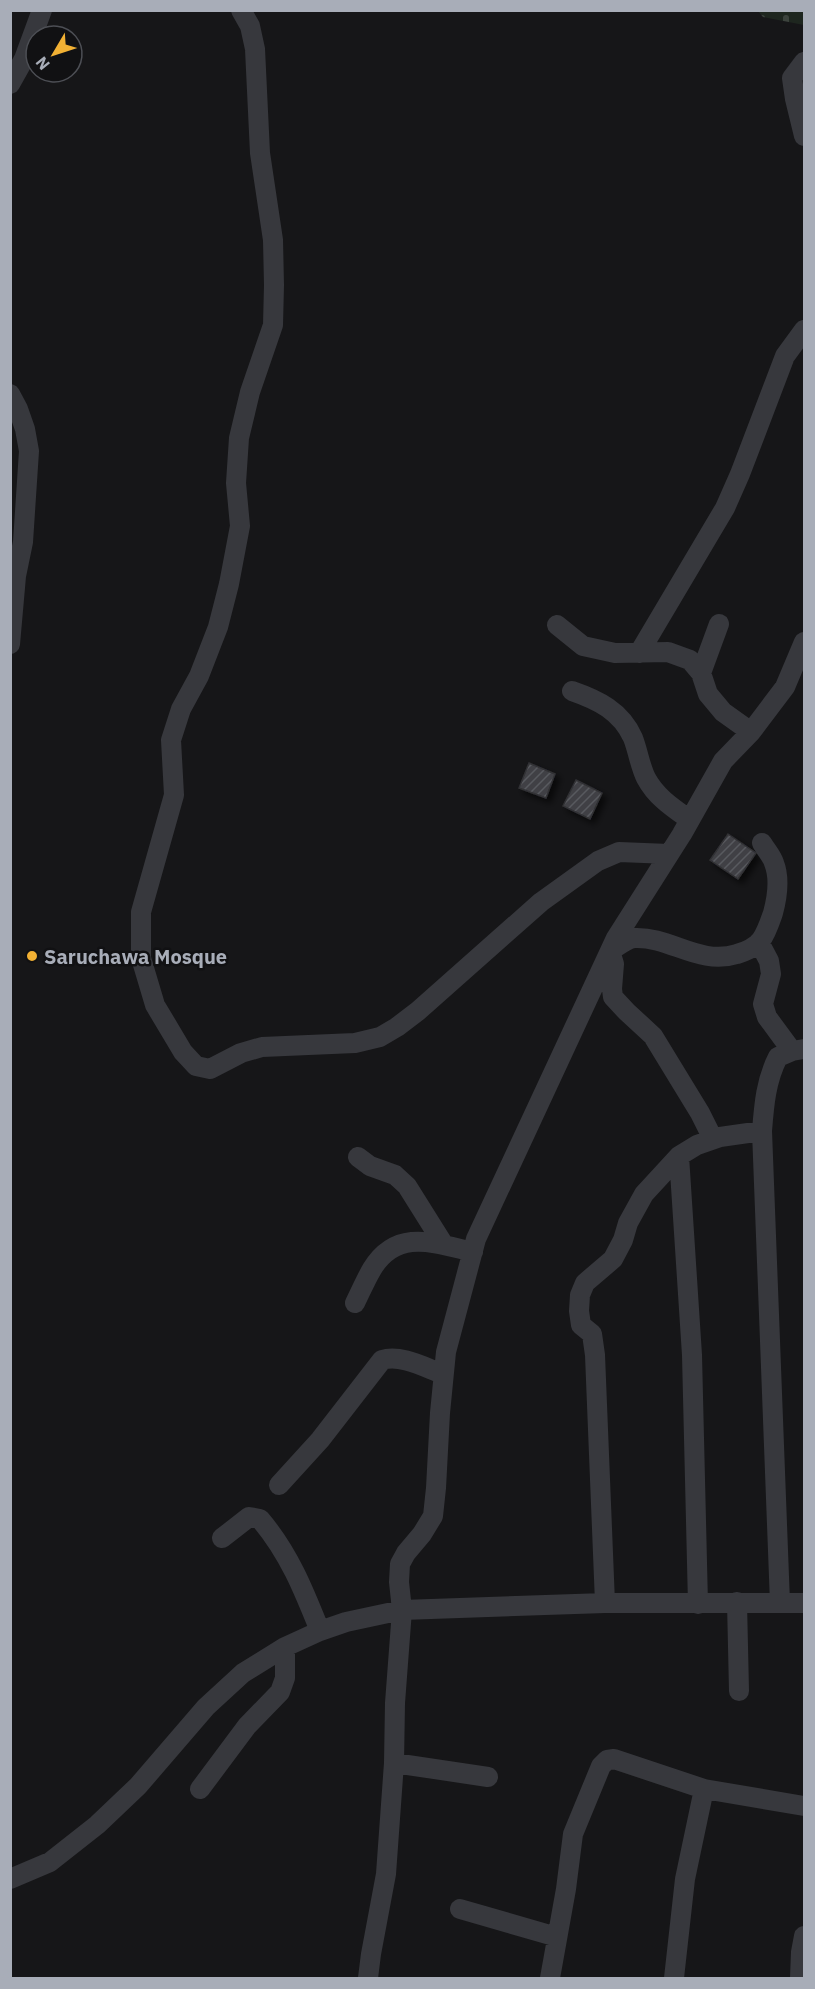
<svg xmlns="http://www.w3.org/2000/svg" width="815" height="1989" font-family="'IBM Plex Sans',sans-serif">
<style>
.cemetery{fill:url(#cemetery-stones)}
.building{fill:url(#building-hatch);stroke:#303034;stroke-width:1.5;filter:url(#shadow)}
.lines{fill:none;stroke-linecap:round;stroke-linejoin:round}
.minor{stroke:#37383d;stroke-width:20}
.poi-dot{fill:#f2b134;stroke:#111113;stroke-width:2}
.labels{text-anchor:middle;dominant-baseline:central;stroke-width:5;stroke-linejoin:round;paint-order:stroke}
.poi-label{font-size:20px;font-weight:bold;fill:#a8adb8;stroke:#111113;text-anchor:start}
</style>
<defs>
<pattern id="cemetery-stones" width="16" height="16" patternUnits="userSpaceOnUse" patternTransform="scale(1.5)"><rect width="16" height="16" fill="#1e261f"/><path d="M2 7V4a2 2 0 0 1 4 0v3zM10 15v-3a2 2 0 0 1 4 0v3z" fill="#3c433d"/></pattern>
<pattern id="building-hatch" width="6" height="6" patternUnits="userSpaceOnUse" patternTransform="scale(1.5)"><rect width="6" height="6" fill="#404145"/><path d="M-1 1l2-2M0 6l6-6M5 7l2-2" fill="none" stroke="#595a5e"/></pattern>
<filter id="shadow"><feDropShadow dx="4.5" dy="4.5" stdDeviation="3" flood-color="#0009"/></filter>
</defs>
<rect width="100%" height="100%" fill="#161618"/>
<path class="cemetery" d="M 758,11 L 804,11 L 804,25 L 763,17 Z"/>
<path class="building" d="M 529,763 L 555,774 L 546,798 L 519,788 Z
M 576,780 L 602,793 L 590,819 L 563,806 Z
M 728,834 L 756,853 L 738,879 L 710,860 Z"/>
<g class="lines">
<path class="minor" d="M 241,10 L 250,26 L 255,49 L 260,153 L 273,240 L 274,285 L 273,325 L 250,392 L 239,438 L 236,483 L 240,526 L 229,584 L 218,627 L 199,676 L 181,709 L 171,740 L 174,795 L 141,912 L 141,958 L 155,1005 L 183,1052 L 196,1066 L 210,1069 L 241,1053 L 262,1047 L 355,1043 L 380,1037 L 397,1027 L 418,1011 L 541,902 L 598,861 L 619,852 L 669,854
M 804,62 L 792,78 L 795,99 L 804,136
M 10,84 L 24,59 L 42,10
M 10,394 L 18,409 L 25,429 L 29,451 L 23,542 L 16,576 L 10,644
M 557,625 L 583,646 L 615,653 L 668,652 L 690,660 L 701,673 L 708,694 L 723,712 L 751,732
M 639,653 L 725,508 L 740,474 L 785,356 L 804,330
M 701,673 L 719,624
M 572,691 C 598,700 621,711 633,738 C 638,751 640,766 646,778 C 656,797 673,808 690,820
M 759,942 L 769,961 L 771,974 L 763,1004 L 767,1017 L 792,1051
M 713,1139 L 700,1113 L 653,1036 L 627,1012 L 613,997 L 612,989 L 614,964 L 610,951 C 617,947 626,939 634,938 C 670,936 699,966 737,954 C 762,947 765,936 773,913 C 777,898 780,878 774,863 C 772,856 766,850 762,843
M 679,1156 L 692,1355 L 698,1604
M 358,1157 L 370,1166 L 395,1175 L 407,1186 L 444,1245
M 355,1303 C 361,1291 366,1279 372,1269 C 397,1228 434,1243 473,1252
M 279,1485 L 320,1440 L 382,1360 C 401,1354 426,1368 443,1374
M 222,1538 L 249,1517 L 260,1519 C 289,1553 304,1591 320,1631
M 737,1602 L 739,1691
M 605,1603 L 595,1355 L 592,1334 L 581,1325 L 579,1311 L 580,1295 L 585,1283 L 613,1259 L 623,1240 L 628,1223 L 644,1194 L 679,1156 L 697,1145 L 720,1137 L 762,1131
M 780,1603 L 762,1131 C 764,1105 766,1080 778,1057 L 792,1051 L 804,1049
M 394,1763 L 488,1777
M 200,1789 L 247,1726 L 280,1692 L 285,1678 L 285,1647
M 10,1879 L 50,1862 L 97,1825 L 138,1786 L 206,1707 L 243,1673 L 285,1647 L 320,1631 L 346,1622 L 402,1610 L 605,1603 L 804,1603
M 460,1909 L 557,1937
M 368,1978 L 371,1954 L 386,1874 L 394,1763 L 395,1703 L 402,1610 L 399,1582 L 400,1564 L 406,1553 L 422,1534 L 433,1516 L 436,1488 L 440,1413 L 446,1352 L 476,1239 L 616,938 L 682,834 L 723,761 L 751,732 L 785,687 L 804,642
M 550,1978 L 566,1889 L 573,1834 L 601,1766 L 607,1760 L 614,1759 L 704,1789 L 804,1806
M 674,1978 L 685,1879 L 704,1789
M 800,1978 L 801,1952 L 804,1936"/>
</g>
<circle class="poi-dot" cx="32" cy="956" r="6"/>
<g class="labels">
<g class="poi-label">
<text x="44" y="956">Saruchawa Mosque</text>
</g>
</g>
<rect width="815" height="1989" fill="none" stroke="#a8adb8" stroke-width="24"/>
<g transform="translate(54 54) rotate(231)"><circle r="28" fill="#111113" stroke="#4d4f55" stroke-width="1.5"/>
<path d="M0-4.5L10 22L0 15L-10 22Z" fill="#f2b134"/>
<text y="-9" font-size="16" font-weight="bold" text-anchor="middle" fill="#a8adb8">N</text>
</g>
</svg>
